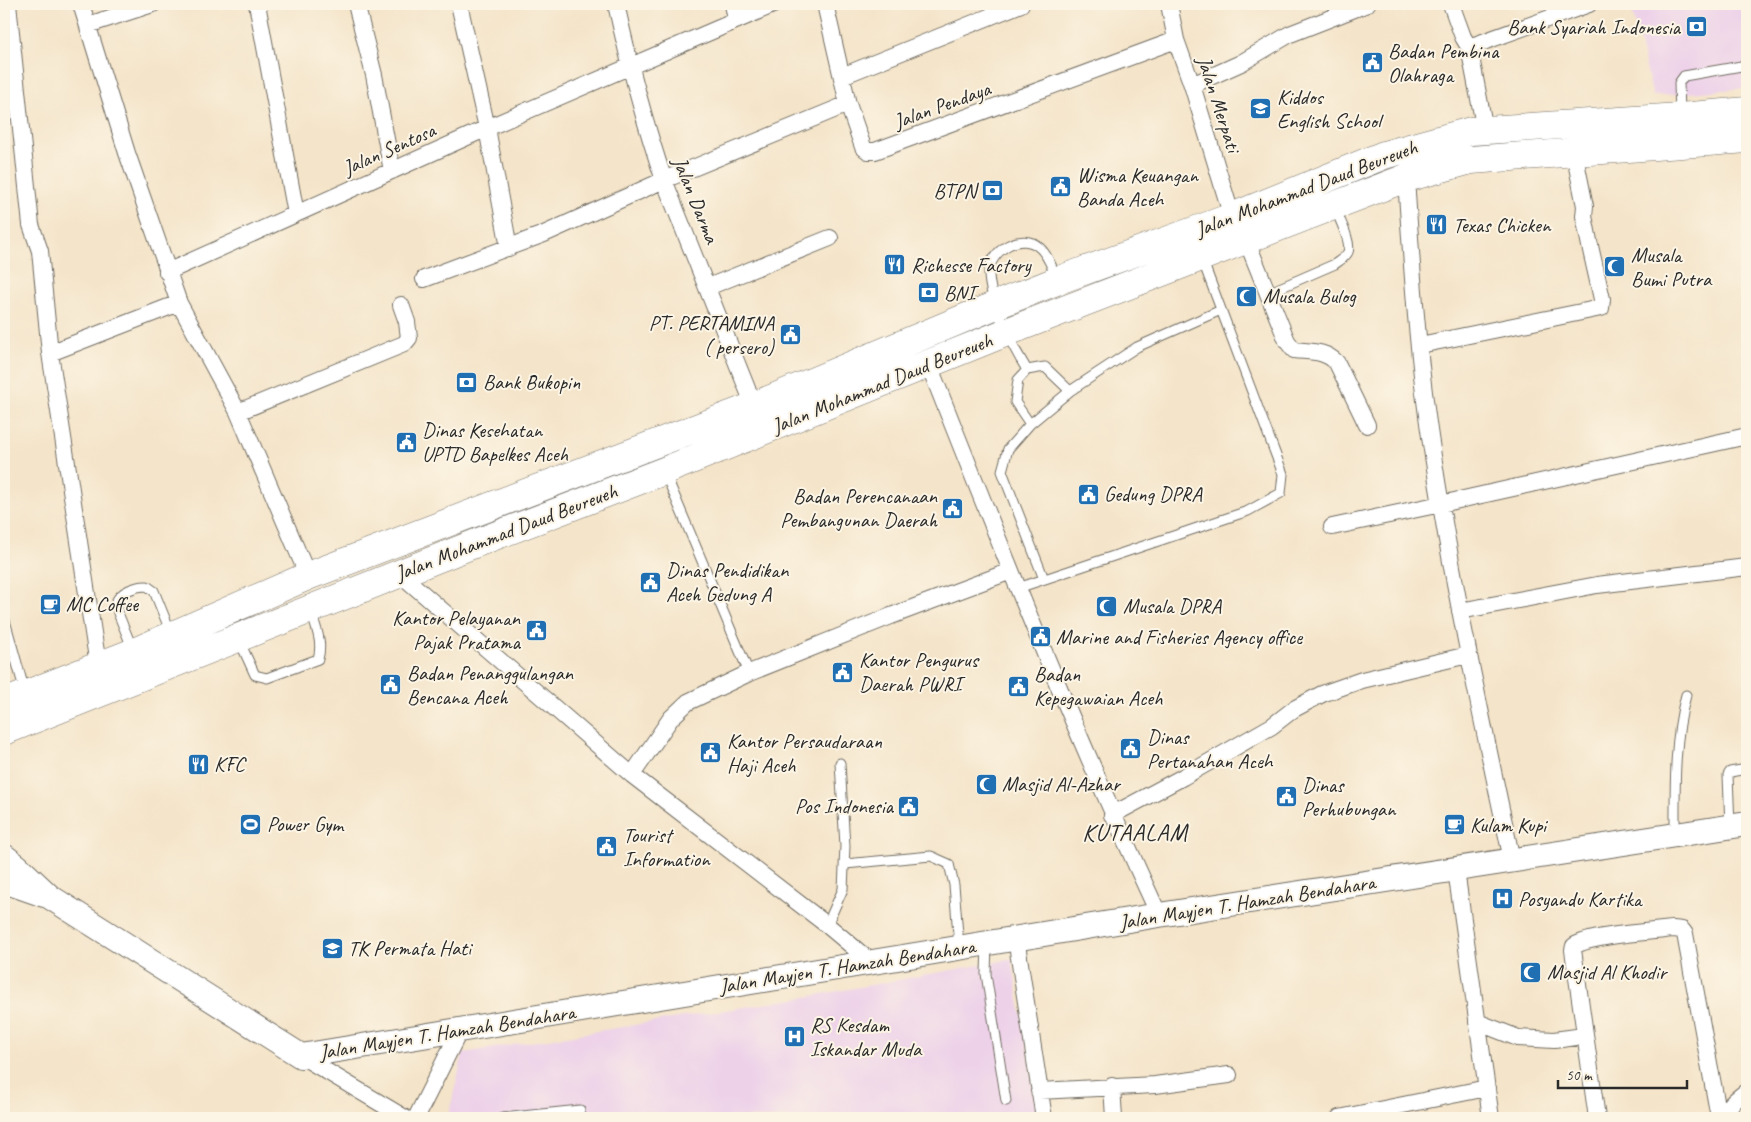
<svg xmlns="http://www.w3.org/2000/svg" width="1751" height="1122" font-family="Caveat,sans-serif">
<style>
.built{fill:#edd1e9}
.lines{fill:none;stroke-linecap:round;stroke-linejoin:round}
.lane-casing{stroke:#716c62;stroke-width:11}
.street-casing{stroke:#716c62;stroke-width:18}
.secondary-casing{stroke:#716c62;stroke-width:26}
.highway-casing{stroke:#716c62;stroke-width:29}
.lane{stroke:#fff;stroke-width:9}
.street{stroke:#fff;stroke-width:16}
.secondary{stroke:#fff;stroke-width:24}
.highway{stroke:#fff;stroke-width:28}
.labels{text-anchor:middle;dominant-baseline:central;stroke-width:4;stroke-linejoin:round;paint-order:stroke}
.poi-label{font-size:21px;fill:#2b2b2b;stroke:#fcf5e5;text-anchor:start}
.street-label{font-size:21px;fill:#2b2b2b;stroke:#fcf5e5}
.quarter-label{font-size:24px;letter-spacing:1px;fill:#2b2b2b;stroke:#fcf5e5}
</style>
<rect width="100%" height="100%" fill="#fcf5e5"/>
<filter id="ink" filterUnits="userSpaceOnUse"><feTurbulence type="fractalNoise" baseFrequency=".02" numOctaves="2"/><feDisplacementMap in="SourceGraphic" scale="10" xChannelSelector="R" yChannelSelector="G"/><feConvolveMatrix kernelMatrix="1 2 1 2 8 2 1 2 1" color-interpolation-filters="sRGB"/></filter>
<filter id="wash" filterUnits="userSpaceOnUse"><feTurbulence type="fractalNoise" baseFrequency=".0096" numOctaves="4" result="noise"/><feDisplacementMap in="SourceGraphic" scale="20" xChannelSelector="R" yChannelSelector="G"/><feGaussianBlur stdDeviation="1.12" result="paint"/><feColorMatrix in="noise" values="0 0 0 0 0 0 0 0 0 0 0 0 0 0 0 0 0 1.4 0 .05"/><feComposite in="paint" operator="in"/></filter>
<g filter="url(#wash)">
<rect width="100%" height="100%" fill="#f4e4c9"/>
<path class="built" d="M 1630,4 L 1747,4 L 1747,88 L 1653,96 Z
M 1012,959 L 1039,1118 L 448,1118 L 463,1053 L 800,998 Z"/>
</g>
<g filter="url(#ink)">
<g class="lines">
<defs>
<path id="lane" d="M 1680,114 L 1679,83 L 1684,76 L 1747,65
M 1057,278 C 1052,268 1048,255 1040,248 C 1022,230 989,251 989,273 C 989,300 1012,346 1027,370 L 1045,367 L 1070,391
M 1268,293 L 1335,264 C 1339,261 1346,257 1348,252 C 1352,242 1339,219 1335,208
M 1027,370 L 1018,380 L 1015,402 L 1030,424
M 665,473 L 749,673
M 1044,579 L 1002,471 L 1008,449 L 1030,424 L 1070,391 L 1137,347 L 1221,310
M 1018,588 L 1248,511 L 1281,493 L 1283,474 L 1202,259
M 4,617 L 25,692
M 239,640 L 255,675 L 267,678 L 318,659 C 323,642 316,628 311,612
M 133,650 L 118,613 L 116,602 C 121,591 136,586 147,586 L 154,591 L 171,633
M 1730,827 L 1728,775 L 1730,772 L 1747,769
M 1675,834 C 1675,787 1674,740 1686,695
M 845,864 L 931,856 L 949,864 L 954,885 L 959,947
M 827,925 L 843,889 L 845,846 L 840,763
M 987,943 L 986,974 L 1006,1101
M 502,1118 L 580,1110"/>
<path id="street" d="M 8,4 L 31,225 L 40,251 L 50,353 L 98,665
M 81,4 L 127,153 L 179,303 L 238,412 L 308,576
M 257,4 L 296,214
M 356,4 L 374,75 L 392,171
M 459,4 L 487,128 L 509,248
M 616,4 C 629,63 644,122 664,180 L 754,406
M 733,4 L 736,20
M 825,4 L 848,104 L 863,147 L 868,151 L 875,151 L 1176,40
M 1169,4 L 1176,40 L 1192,85 L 1232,217
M 1451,4 L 1463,37 L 1469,47 L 1589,4
M 88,25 L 153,4
M 1469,47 L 1485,130
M 842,76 L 1021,4
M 1192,85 L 1241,63 L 1290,34 L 1367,4
M 1406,178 C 1412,270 1418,364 1433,456 C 1454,591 1483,725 1512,860
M 1246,239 L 1287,341 L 1294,350 C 1310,352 1325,350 1337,363 L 1367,425
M 167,272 L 487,128 L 775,4
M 424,279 L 544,234 L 664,180 L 848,104
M 708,287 L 830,238
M 1420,345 L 1601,308 L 1602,299 L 1590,246 L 1584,216 L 1585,206 L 1574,152
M 50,353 L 179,303
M 929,365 C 1002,550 1075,734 1159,915
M 238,412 L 404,344 L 409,338 L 407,322 L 401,305
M 1332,527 L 1441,504 L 1747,436
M 399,573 L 632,775 L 827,925 L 871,962
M 1460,611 L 1597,585 L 1747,567
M 632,775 L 671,718 L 688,702 L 749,673 L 891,616 L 1011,571
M 1112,815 L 1183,777 L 1272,726 L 1294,709 L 1322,694 L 1362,680 L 1468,655
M 1456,870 L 1491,1118
M 1016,938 L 1044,1118
M 1477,1022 L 1518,1038 L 1554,1040 L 1584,1036
M 301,1056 L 405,1118
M 1112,1086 L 1114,1118
M 1039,1091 L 1155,1085 L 1229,1075
M 416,1118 L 460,1030
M 1339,1118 L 1487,1088
M 1597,1118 L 1573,950 L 1574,946 C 1592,935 1649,932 1673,929 L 1682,930 L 1685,934 L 1719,1117
M 1725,1118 C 1726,1106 1738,1098 1747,1091"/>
<path id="secondary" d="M 4,856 L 17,866 L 50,897 L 301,1056 L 1159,915 L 1747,824
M 4,881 L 44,895"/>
<path id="highway" d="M 4,703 L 134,652 L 308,576 L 754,406 L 996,305 L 1059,280 L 1232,217 L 1384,155 L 1471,131 L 1680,117 L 1747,111
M 4,731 L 479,542 L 664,471 L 1007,332 L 1406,178 L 1471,160 L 1747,139"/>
</defs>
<use href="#lane" class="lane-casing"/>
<use href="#street" class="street-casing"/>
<use href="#secondary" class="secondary-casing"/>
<use href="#highway" class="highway-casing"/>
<use href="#lane" class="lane"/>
<use href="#street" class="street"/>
<use href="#secondary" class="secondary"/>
<use href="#highway" class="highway"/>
</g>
</g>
<defs>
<symbol id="bank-square" viewBox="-11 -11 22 22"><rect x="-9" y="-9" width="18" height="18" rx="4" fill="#1f6fb2" stroke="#fcf5e5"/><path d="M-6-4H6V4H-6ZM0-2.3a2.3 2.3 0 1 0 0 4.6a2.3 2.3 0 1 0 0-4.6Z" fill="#fff"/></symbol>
<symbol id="civic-square" viewBox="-11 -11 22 22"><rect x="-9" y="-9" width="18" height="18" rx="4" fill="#1f6fb2" stroke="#fcf5e5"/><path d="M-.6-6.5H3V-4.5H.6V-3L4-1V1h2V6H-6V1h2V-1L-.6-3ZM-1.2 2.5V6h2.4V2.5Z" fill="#fff"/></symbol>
<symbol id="school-square" viewBox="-11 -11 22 22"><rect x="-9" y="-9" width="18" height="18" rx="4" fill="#1f6fb2" stroke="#fcf5e5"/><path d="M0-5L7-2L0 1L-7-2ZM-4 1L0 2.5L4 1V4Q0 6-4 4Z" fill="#fff"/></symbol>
<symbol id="restaurant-square" viewBox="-11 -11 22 22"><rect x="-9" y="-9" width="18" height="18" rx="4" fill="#1f6fb2" stroke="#fcf5e5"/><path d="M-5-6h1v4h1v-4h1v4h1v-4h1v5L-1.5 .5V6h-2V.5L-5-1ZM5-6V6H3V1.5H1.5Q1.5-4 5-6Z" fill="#fff"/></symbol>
<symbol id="mosque-square" viewBox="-11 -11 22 22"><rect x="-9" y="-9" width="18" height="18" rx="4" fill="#1f6fb2" stroke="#fcf5e5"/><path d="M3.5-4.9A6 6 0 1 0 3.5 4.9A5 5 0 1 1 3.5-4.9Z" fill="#fff"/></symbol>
<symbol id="cafe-square" viewBox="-11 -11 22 22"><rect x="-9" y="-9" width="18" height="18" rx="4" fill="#1f6fb2" stroke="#fcf5e5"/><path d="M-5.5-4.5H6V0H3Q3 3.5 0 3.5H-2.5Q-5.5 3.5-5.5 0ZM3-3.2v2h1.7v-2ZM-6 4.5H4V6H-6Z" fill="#fff"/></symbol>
<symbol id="stadium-square" viewBox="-11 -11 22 22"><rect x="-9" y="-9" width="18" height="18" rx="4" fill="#1f6fb2" stroke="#fcf5e5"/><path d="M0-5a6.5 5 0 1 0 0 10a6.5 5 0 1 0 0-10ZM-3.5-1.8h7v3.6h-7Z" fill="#fff"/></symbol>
<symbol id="hospital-square" viewBox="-11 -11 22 22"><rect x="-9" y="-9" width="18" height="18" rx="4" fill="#1f6fb2" stroke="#fcf5e5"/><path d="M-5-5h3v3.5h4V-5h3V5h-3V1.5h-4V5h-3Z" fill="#fff"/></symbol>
</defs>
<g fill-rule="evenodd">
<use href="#bank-square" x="1684" y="14" width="25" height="25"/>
<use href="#civic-square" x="1360" y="50" width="25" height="25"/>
<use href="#school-square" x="1248" y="96" width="25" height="25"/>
<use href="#civic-square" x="1048" y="174" width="25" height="25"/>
<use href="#bank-square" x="980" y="178" width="25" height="25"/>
<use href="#restaurant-square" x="1424" y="212" width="25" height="25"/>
<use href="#restaurant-square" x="882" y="252" width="25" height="25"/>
<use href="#mosque-square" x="1602" y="254" width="25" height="25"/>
<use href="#bank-square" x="916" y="280" width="25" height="25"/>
<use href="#mosque-square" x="1234" y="284" width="25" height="25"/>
<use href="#civic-square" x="778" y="322" width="25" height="25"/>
<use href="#bank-square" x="454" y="370" width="25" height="25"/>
<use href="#civic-square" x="394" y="430" width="25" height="25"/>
<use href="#civic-square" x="1076" y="482" width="25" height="25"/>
<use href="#civic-square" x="940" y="496" width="25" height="25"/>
<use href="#civic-square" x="638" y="570" width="25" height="25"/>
<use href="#cafe-square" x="38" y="592" width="25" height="25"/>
<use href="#mosque-square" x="1094" y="594" width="25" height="25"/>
<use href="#civic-square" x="524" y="618" width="25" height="25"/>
<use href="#civic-square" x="1028" y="624" width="25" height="25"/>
<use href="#civic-square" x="830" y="660" width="25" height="25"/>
<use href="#civic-square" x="378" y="672" width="25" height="25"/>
<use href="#civic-square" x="1006" y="674" width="25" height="25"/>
<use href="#civic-square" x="1118" y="736" width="25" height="25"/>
<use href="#civic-square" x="698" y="740" width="25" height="25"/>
<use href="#restaurant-square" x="186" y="752" width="25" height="25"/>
<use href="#mosque-square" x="974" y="772" width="25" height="25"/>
<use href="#civic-square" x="1274" y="784" width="25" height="25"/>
<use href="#civic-square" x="896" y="794" width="25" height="25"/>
<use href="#stadium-square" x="238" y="812" width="25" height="25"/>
<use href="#cafe-square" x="1442" y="812" width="25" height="25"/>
<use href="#civic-square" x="594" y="834" width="25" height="25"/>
<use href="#hospital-square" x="1490" y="886" width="25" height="25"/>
<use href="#school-square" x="320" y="936" width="25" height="25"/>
<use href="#mosque-square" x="1518" y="960" width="25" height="25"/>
<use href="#hospital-square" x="782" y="1024" width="25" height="25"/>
</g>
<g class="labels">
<g class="poi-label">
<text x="1680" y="27" text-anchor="end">Bank Syariah Indonesia</text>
<text x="1388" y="51">Badan Pembina<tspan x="1388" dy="24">Olahraga</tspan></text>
<text x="1277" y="97">Kiddos<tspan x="1277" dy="24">English School</tspan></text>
<text x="1077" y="175">Wisma Keuangan<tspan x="1077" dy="24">Banda Aceh</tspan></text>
<text x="976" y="191" text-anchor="end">BTPN</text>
<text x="1453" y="225">Texas Chicken</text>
<text x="1631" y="255">Musala<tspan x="1631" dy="24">Bumi Putra</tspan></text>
<text x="911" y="265">Richesse Factory</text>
<text x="944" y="293">BNI</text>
<text x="1263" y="296">Musala Bulog</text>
<text x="774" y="323" text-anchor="end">PT. PERTAMINA<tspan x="774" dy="24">( persero)</tspan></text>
<text x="483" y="382">Bank Bukopin</text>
<text x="422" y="430">Dinas Kesehatan<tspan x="422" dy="24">UPTD Bapelkes Aceh</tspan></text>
<text x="1104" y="494">Gedung DPRA</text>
<text x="937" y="496" text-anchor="end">Badan Perencanaan<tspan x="937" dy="24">Pembangunan Daerah</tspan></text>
<text x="666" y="570">Dinas Pendidikan<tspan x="666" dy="24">Aceh Gedung A</tspan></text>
<text x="66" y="604">MC Coffee</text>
<text x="1123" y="606">Musala DPRA</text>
<text x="520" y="618" text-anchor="end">Kantor Pelayanan<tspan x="520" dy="24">Pajak Pratama</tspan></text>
<text x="1056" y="637">Marine and Fisheries Agency office</text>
<text x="859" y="660">Kantor Pengurus<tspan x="859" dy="24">Daerah PWRI</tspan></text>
<text x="407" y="673">Badan Penanggulangan<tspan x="407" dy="24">Bencana Aceh</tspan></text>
<text x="1034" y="674">Badan<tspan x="1034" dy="24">Kepegawaian Aceh</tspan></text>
<text x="1147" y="737">Dinas<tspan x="1147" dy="24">Pertanahan Aceh</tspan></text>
<text x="727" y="741">Kantor Persaudaraan<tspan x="727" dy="24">Haji Aceh</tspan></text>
<text x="214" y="764">KFC</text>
<text x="1002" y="784">Masjid Al-Azhar</text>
<text x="1302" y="785">Dinas<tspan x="1302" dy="24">Perhubungan</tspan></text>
<text x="893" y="806" text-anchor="end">Pos Indonesia</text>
<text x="267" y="824">Power Gym</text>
<text x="1470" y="825">Kulam Kupi</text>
<text x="623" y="835">Tourist<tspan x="623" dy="24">Information</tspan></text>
<text x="1518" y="899">Posyandu Kartika</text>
<text x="348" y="948">TK Permata Hati</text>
<text x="1547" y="972">Masjid Al Khodir</text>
<text x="810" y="1025">RS Kesdam<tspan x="810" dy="24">Iskandar Muda</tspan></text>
</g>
<g class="street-label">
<text transform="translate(1219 104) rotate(72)">Jalan Merpati</text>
<text transform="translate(942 105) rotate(-20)">Jalan Pendaya</text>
<text transform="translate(389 149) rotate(-24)">Jalan Sentosa</text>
<text transform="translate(1306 188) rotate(-21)">Jalan Mohammad Daud Beureueh</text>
<text transform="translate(696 200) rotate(68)">Jalan Darma</text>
<text transform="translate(882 383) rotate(-22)">Jalan Mohammad Daud Beureueh</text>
<text transform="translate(506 532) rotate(-21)">Jalan Mohammad Daud Beureueh</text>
<text transform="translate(1247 902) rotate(-9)">Jalan Mayjen T. Hamzah Bendahara</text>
<text transform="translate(847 966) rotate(-9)">Jalan Mayjen T. Hamzah Bendahara</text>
<text transform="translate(447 1032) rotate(-9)">Jalan Mayjen T. Hamzah Bendahara</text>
</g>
<g class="quarter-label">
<text x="1135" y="832">KUTAALAM</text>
</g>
</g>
<rect width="1751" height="1122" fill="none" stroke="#fcf5e5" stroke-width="20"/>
<path d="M1558 1080v8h129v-8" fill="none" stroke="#2b2b2b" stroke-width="2.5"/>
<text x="1566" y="1080" font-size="15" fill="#2b2b2b" stroke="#fcf5e5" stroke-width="4" paint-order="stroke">50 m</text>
</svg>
